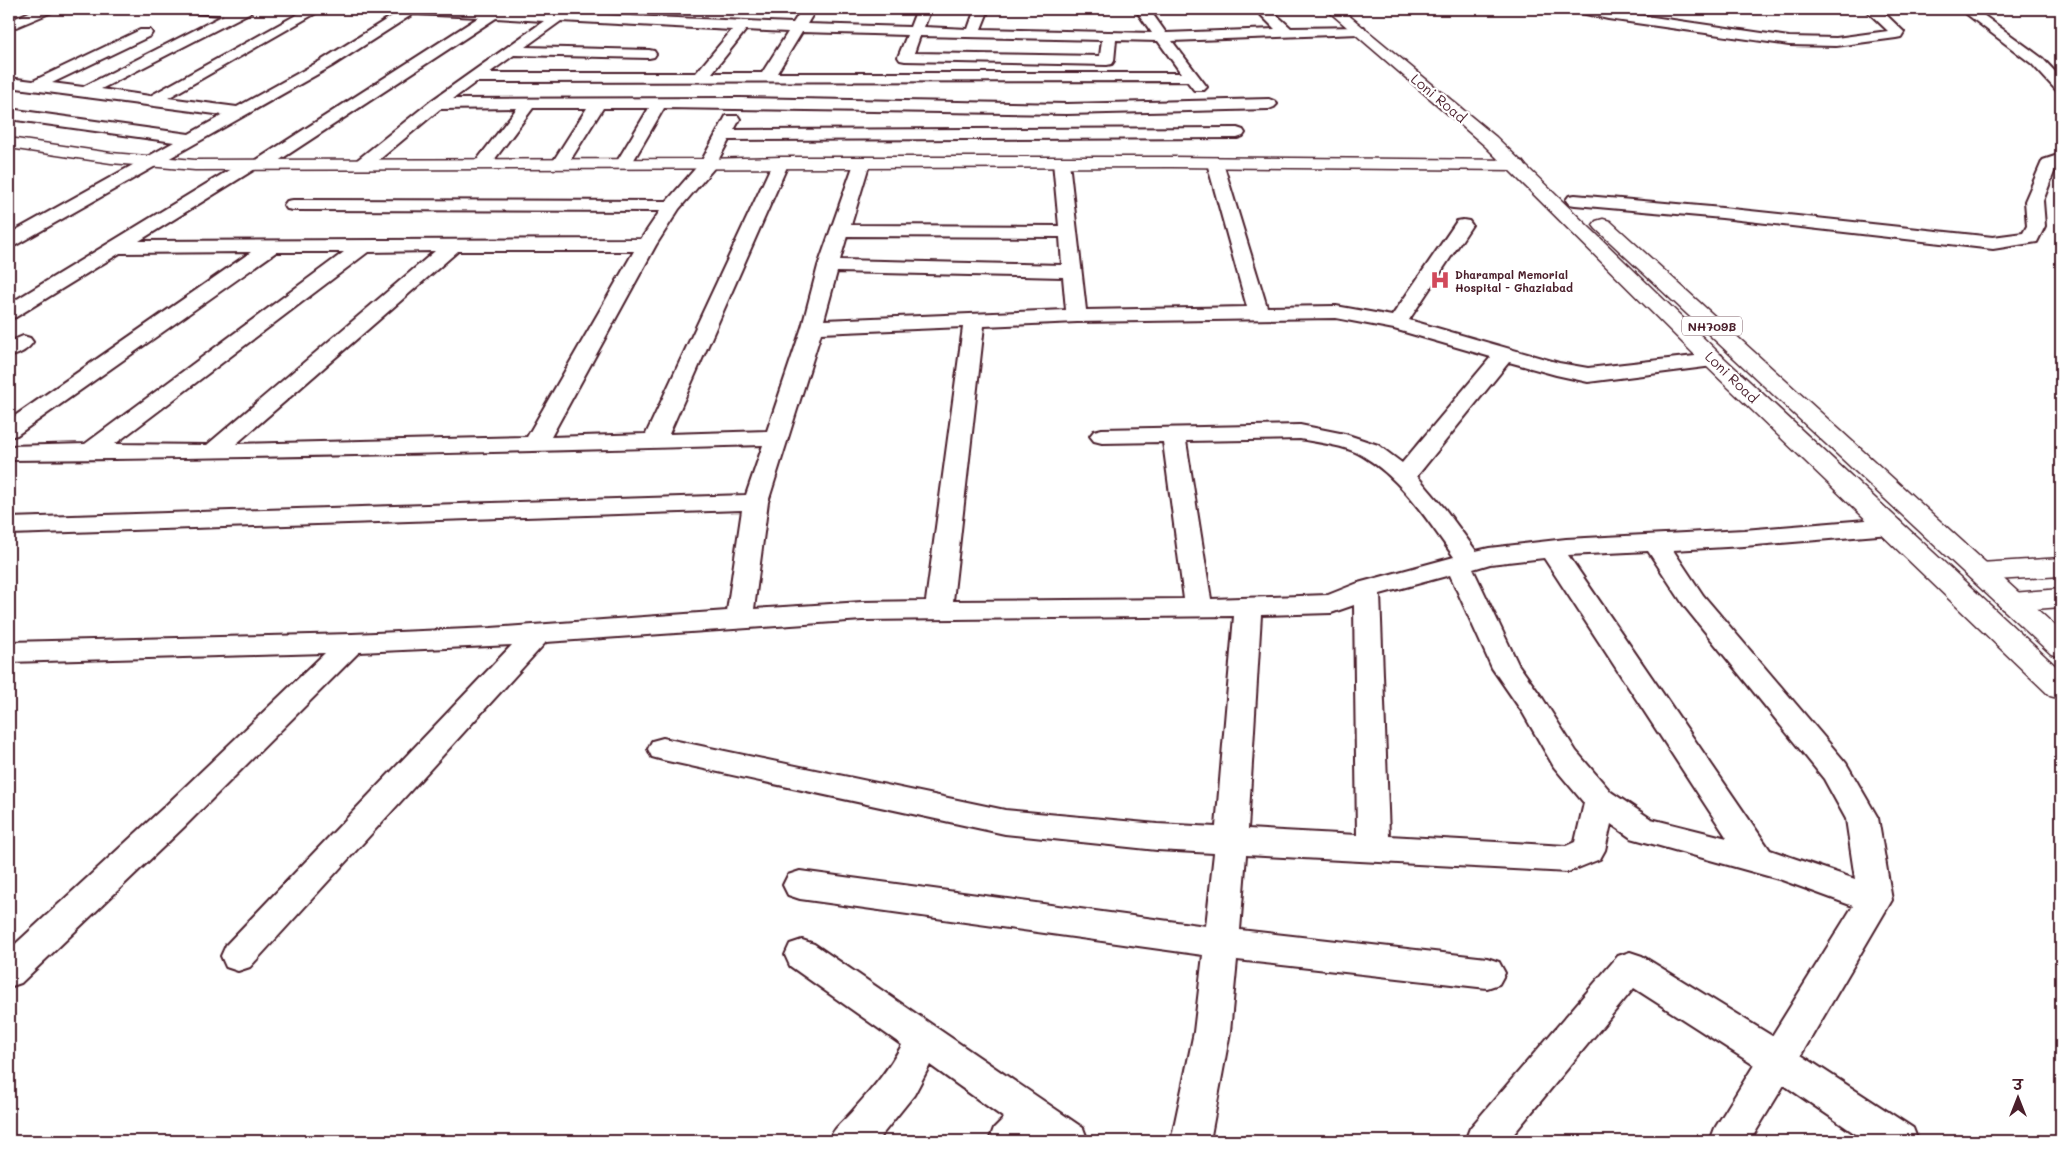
<svg xmlns="http://www.w3.org/2000/svg" width="2070" height="1150" font-family="Mali,'Playpen Sans Deva',sans-serif">
<style>
.lines{fill:none;stroke-linecap:round;stroke-linejoin:round}
.minor-casing{stroke:#4a1f2b;stroke-width:4}
.tertiary-casing{stroke:#4a1f2b;stroke-width:3}
.secondary-casing{stroke:#4a1f2b;stroke-width:3}
.trunk-casing{stroke:#4a1f2b;stroke-width:3}
.minor{fill:#fff;fill-rule:evenodd}
.tertiary{fill:#fff;fill-rule:evenodd}
.secondary{fill:#fff;fill-rule:evenodd}
.trunk{fill:#fff;fill-rule:evenodd}
.labels{text-anchor:middle;dominant-baseline:central;stroke-width:4.5;stroke-linejoin:round;paint-order:stroke}
.far-poi-label{font-size:11px;font-weight:bold;fill:#4a1f2b;stroke:#fff;text-anchor:start}
.shield{fill:#fff;stroke:#80626b;stroke-width:1}
.shield-label{font-size:12px;font-weight:bold;fill:#4a1f2b}
.street-label{font-size:14px;fill:#4a1f2b;stroke:#fff}
</style>
<rect width="100%" height="100%" fill="#fff"/>
<filter id="ink" filterUnits="userSpaceOnUse"><feTurbulence type="fractalNoise" baseFrequency=".02" numOctaves="2"/><feDisplacementMap in="SourceGraphic" scale="10" xChannelSelector="R" yChannelSelector="G"/><feConvolveMatrix kernelMatrix="1 2 1 2 8 2 1 2 1" color-interpolation-filters="sRGB"/></filter>
<g filter="url(#ink)">
<g class="lines">
<defs>
<path id="minor" d="M 36,9 L 54,9 L 52,12 L 9,30 L 9,21 Z
M 185,9 L 253,9 L 251,12 L 101,89 L 150,96 L 307,9 L 323,9 L 168,98 L 237,107 L 322,60 L 403,9 L 468,9 L 793,23 L 802,9 L 816,9 L 807,24 L 910,27 L 917,9 L 931,9 L 924,27 L 968,29 L 975,9 L 989,9 L 981,29 L 1152,33 L 1135,9 L 1149,9 L 1166,33 L 1275,29 L 1255,9 L 1270,9 L 1291,28 L 1364,27 L 1366,30 L 1364,33 L 1359,34 L 1172,41 L 1207,87 L 1204,90 L 1194,90 L 1187,81 L 476,82 L 453,99 L 740,98 L 1067,104 L 1269,99 L 1274,101 L 1277,104 L 1274,107 L 1269,109 L 1067,114 L 664,108 L 632,163 L 630,167 L 618,167 L 616,163 L 649,108 L 603,108 L 566,167 L 554,167 L 552,163 L 587,108 L 533,108 L 488,168 L 476,168 L 474,164 L 517,108 L 440,109 L 368,169 L 356,169 L 354,165 L 356,161 L 431,101 L 544,21 L 496,18 L 266,169 L 255,169 L 139,241 L 641,239 L 660,211 L 293,210 L 287,209 L 284,205 L 287,201 L 293,200 L 667,201 L 701,162 L 726,116 L 738,116 L 740,119 L 734,130 L 1237,128 L 1243,130 L 1245,133 L 1243,136 L 1237,138 L 729,140 L 714,168 L 679,209 L 656,245 L 551,437 L 646,434 L 773,162 L 775,158 L 787,158 L 789,162 L 669,434 L 767,431 L 802,327 L 818,266 L 856,158 L 868,158 L 870,162 L 851,225 L 1059,226 L 1053,162 L 1055,158 L 1067,158 L 1069,162 L 1086,310 L 1247,307 L 1207,163 L 1209,159 L 1221,159 L 1223,163 L 1267,307 L 1336,306 L 1392,316 L 1457,221 L 1463,220 L 1469,221 L 1472,225 L 1409,320 L 1559,363 L 1588,368 L 1713,354 L 1721,355 L 1724,360 L 1721,365 L 1713,366 L 1588,382 L 1556,375 L 1509,362 L 1417,476 L 1445,509 L 1476,551 L 1489,548 L 1566,539 L 1744,530 L 1890,518 L 1899,521 L 1903,526 L 1899,531 L 1890,534 L 1744,546 L 1673,550 L 1703,595 L 1846,763 L 1878,818 L 1892,900 L 1801,1055 L 1913,1128 L 1918,1141 L 1866,1141 L 1784,1085 L 1750,1141 L 1710,1141 L 1715,1128 L 1754,1065 L 1634,988 L 1508,1141 L 1465,1141 L 1470,1128 L 1618,956 L 1630,952 L 1642,956 L 1772,1036 L 1853,906 L 1782,880 L 1631,838 L 1611,824 L 1605,850 L 1600,859 L 1568,872 L 1246,855 L 1240,930 L 1487,958 L 1499,962 L 1505,973 L 1499,984 L 1487,988 L 1237,960 L 1230,1032 L 1210,1141 L 1171,1141 L 1194,1032 L 1203,955 L 800,899 L 788,895 L 783,885 L 788,875 L 800,871 L 1206,926 L 1214,853 L 1157,850 L 1005,834 L 663,760 L 652,757 L 648,749 L 652,741 L 663,738 L 1005,810 L 1157,824 L 1216,827 L 1234,616 L 862,620 L 546,642 L 250,967 L 238,971 L 226,967 L 221,956 L 226,945 L 512,645 L 359,652 L 184,827 L 21,983 L 9,987 L 9,950 L 162,809 L 325,653 L 9,662 L 9,642 L 352,634 L 491,628 L 727,611 L 742,510 L 9,534 L 9,518 L 746,495 L 763,445 C 511,452 260,458 9,460 L 9,446 L 85,444 L 344,252 L 276,252 L 17,435 L 9,437 L 9,420 L 251,252 L 120,253 L 16,317 L 9,319 L 9,304 L 244,161 L 255,161 L 479,17 L 413,14 L 332,66 L 16,245 L 9,247 L 9,234 L 174,142 L 9,119 L 9,109 L 189,134 L 223,115 L 9,87 L 9,78 L 33,81 L 140,30 L 150,30 L 152,33 L 150,36 L 52,83 L 83,87 L 224,15 L 192,13 ZM 561,21 L 732,30 L 696,73 L 489,73 L 514,55 L 649,58 L 654,57 L 656,54 L 654,51 L 649,50 L 525,47 ZM 746,30 L 788,32 L 762,73 L 712,73 ZM 802,32 L 907,35 L 898,57 L 900,60 L 905,61 L 1107,65 L 1112,64 L 1114,61 L 1116,40 L 1158,41 L 1181,73 L 777,73 ZM 920,36 L 1102,40 L 1100,56 L 914,53 ZM 847,236 L 1060,237 L 1062,265 L 840,260 ZM 435,251 L 207,445 L 115,444 L 368,252 ZM 458,251 L 634,251 L 527,437 L 236,444 ZM 837,272 L 1063,277 L 1066,310 L 824,320 ZM 1336,318 L 1394,329 L 1491,357 L 1402,463 L 1378,445 L 1345,434 L 1300,425 L 1102,429 L 1094,431 L 1090,436 L 1094,441 L 1102,443 L 1163,442 L 1184,599 L 953,601 L 984,326 L 1077,322 ZM 963,327 L 926,601 L 862,602 L 754,609 L 768,502 L 821,333 ZM 1300,439 C 1320,443 1345,445 1363,456 C 1402,479 1428,521 1454,557 L 1358,583 L 1328,595 L 1211,599 L 1186,441 ZM 1648,551 L 1685,607 L 1824,779 L 1846,819 L 1855,879 L 1770,850 L 1568,555 ZM 1544,558 L 1727,838 L 1651,819 L 1611,792 L 1576,751 L 1543,699 L 1518,664 L 1473,569 L 1490,564 ZM 1450,575 L 1492,668 L 1523,713 L 1554,767 L 1584,803 L 1575,842 L 1566,846 L 1389,836 L 1380,594 ZM 1354,605 L 1357,835 L 1248,829 L 1261,615 L 1331,613 Z
M 1575,9 L 1598,9 L 1789,37 L 1836,38 L 1888,31 L 1865,9 L 1880,9 L 1904,32 L 1901,37 L 1896,38 L 1836,46 L 1789,45 L 1608,19 L 1577,12 Z
M 1960,9 L 1975,9 L 2042,58 L 2061,78 L 2061,91 L 2056,90 L 2032,64 Z
M 2061,154 L 2061,165 L 2056,167 L 2043,201 L 2045,226 L 2037,242 L 1993,249 L 1722,218 L 1575,205 L 1569,204 L 1566,200 L 1569,196 L 1575,195 L 1722,208 L 1993,237 L 2023,233 L 2027,226 L 2025,201 L 2041,164 L 2043,160 Z
M 23,336 L 30,338 L 33,342 C 28,350 18,355 9,357 L 9,342 Z
M 802,940 L 814,944 L 1083,1128 L 1088,1141 L 989,1141 L 994,1128 L 1004,1118 L 930,1065 L 914,1095 L 877,1141 L 829,1141 C 834,1126 845,1121 855,1108 C 874,1087 888,1070 902,1045 L 790,966 L 785,955 L 790,944 Z"/>
<path id="tertiary" d="M 9,138 L 111,153 L 195,160 L 708,159 L 781,157 L 1171,157 L 1516,160 L 1522,161 L 1525,165 L 1522,169 L 1516,170 L 1171,167 L 195,170 L 111,163 L 9,148 Z"/>
<path id="secondary" d="M 2061,558 L 2061,576 L 1980,581 L 1970,578 L 1966,572 L 1970,566 L 1980,563 Z
M 2061,589 L 2061,607 L 2012,611 L 2002,609 L 1998,602 L 2002,595 L 2012,593 Z"/>
<path id="trunk" d="M 1326,9 L 1341,9 L 1496,137 L 1721,355 L 2061,671 L 2061,699 L 2050,696 L 1705,365 L 1484,145 Z
M 1603,219 L 1610,221 L 2061,631 L 2061,657 L 2051,654 L 1596,229 L 1593,225 L 1596,221 Z"/>
</defs>
<use href="#minor" class="minor-casing"/>
<use href="#tertiary" class="tertiary-casing"/>
<use href="#secondary" class="secondary-casing"/>
<use href="#trunk" class="trunk-casing"/>
<use href="#minor" class="minor"/>
<use href="#tertiary" class="tertiary"/>
<use href="#secondary" class="secondary"/>
<use href="#trunk" class="trunk"/>
</g>
</g>
<defs>
<symbol id="hospital-bare" viewBox="-9 -9 18 18"><path d="M-5-5h3v3.5h4V-5h3V5h-3V1.5h-4V5h-3Z" fill="#d1495b" stroke="#fff" stroke-width="2.5" paint-order="stroke"/></symbol>
</defs>
<g fill-rule="evenodd">
<use href="#hospital-bare" x="1426" y="266" width="28" height="28"/>
</g>
<g class="labels">
<g class="far-poi-label">
<text x="1455" y="274">Dharampal Memorial<tspan x="1455" dy="13">Hospital - Ghaziabad</tspan></text>
</g>
<rect class="shield" x="1682" y="316.5" width="60" height="19" rx="4"/>
<g class="shield-label">
<text x="1712" y="326">NH709B</text>
</g>
<g class="street-label">
<text transform="translate(1439 98) rotate(40)">Loni Road</text>
<text transform="translate(1732 377) rotate(44)">Loni Road</text>
</g>
</g>
<rect width="2070" height="1150" fill="none" stroke="#fff" stroke-width="30"/>
<rect x="15" y="15" width="2040" height="1120" fill="none" stroke="#4a1f2b" stroke-width="2" filter="url(#ink)"/>
<g transform="translate(2018 1098)" stroke="#ffffff" stroke-width="4" paint-order="stroke">
<path d="M0-4L9 19L0 12L-9 19Z" fill="#4a1f2b"/>
<text y="-8" font-size="14" font-weight="bold" text-anchor="middle" fill="#4a1f2b">उ</text>
</g>
</svg>
